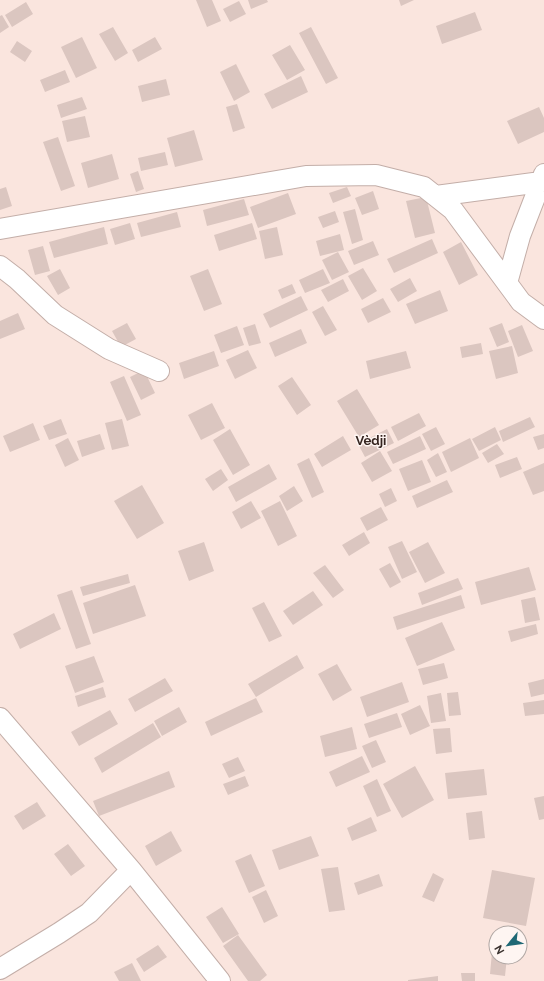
<svg xmlns="http://www.w3.org/2000/svg" width="544" height="981" font-family="Raleway,sans-serif">
<style>
.building{fill:#dbc6c0}
.lines{fill:none;stroke-linecap:round;stroke-linejoin:round}
.street-casing{stroke:#c3aea8;stroke-width:22}
.street{stroke:#fff;stroke-width:20}
.labels{text-anchor:middle;dominant-baseline:central;stroke-width:3;stroke-linejoin:round;paint-order:stroke}
.quarter-label{font-size:13px;font-weight:bold;fill:#352520;stroke:#fef5f2}
</style>
<rect width="100%" height="100%" fill="#fae5de"/>
<path class="building" d="M 196,0 L 212,0 L 221,21 L 207,27 Z
M 248,0 L 267,0 L 268,2 L 251,9 Z
M 399,0 L 414,0 L 401,6 Z
M 239,1 L 246,14 L 230,22 L 223,9 Z
M 26,2 L 33,14 L 12,27 L 5,15 Z
M 475,12 L 482,30 L 442,44 L 436,26 Z
M 2,15 L 9,27 L 0,33 L 0,16 Z
M 113,27 L 128,53 L 115,61 L 99,34 Z
M 311,27 L 338,78 L 326,84 L 299,33 Z
M 82,37 L 97,68 L 76,78 L 61,47 Z
M 155,37 L 162,49 L 138,62 L 132,50 Z
M 17,41 L 32,51 L 25,62 L 10,52 Z
M 290,45 L 305,70 L 287,80 L 272,55 Z
M 236,64 L 250,92 L 234,101 L 220,72 Z
M 65,70 L 70,82 L 45,92 L 40,80 Z
M 301,76 L 308,92 L 272,109 L 264,94 Z
M 166,79 L 170,95 L 142,102 L 138,86 Z
M 82,97 L 87,109 L 61,118 L 57,105 Z
M 237,104 L 245,128 L 233,132 L 226,107 Z
M 539,107 L 544,118 L 544,132 L 518,144 L 507,121 Z
M 85,116 L 90,137 L 67,142 L 62,121 Z
M 194,130 L 203,160 L 175,167 L 167,138 Z
M 58,137 L 75,186 L 61,191 L 43,142 Z
M 165,152 L 168,165 L 141,171 L 138,158 Z
M 112,154 L 119,179 L 88,188 L 81,163 Z
M 138,171 L 144,189 L 136,192 L 130,174 Z
M 6,187 L 12,206 L 0,210 L 0,189 Z
M 347,187 L 351,196 L 333,203 L 329,193 Z
M 373,191 L 379,209 L 362,215 L 355,198 Z
M 288,193 L 296,214 L 258,228 L 250,207 Z
M 426,197 L 435,233 L 415,238 L 406,201 Z
M 244,199 L 249,215 L 207,226 L 203,210 Z
M 355,209 L 363,240 L 352,244 L 343,212 Z
M 335,211 L 339,222 L 323,228 L 318,217 Z
M 177,212 L 181,227 L 141,237 L 137,223 Z
M 130,223 L 135,239 L 115,245 L 110,229 Z
M 252,223 L 257,239 L 219,251 L 214,235 Z
M 104,227 L 108,244 L 54,258 L 49,242 Z
M 277,227 L 283,255 L 265,259 L 259,231 Z
M 340,234 L 344,250 L 320,256 L 316,241 Z
M 432,239 L 438,253 L 394,273 L 387,259 Z
M 373,241 L 379,255 L 354,265 L 348,251 Z
M 461,242 L 478,275 L 459,285 L 443,252 Z
M 43,246 L 50,271 L 35,275 L 28,250 Z
M 338,252 L 349,272 L 332,280 L 322,260 Z
M 363,268 L 377,291 L 362,300 L 348,276 Z
M 60,269 L 70,288 L 58,295 L 47,276 Z
M 208,269 L 222,304 L 204,311 L 190,276 Z
M 323,269 L 330,283 L 305,293 L 299,280 Z
M 410,278 L 417,291 L 398,302 L 390,289 Z
M 343,279 L 349,291 L 328,302 L 321,290 Z
M 292,284 L 296,293 L 282,299 L 278,290 Z
M 440,290 L 448,311 L 415,324 L 406,304 Z
M 301,296 L 308,310 L 270,328 L 263,314 Z
M 383,298 L 391,312 L 368,323 L 361,309 Z
M 323,306 L 337,330 L 325,336 L 312,312 Z
M 18,313 L 25,329 L 0,339 L 0,321 Z
M 127,323 L 136,339 L 121,347 L 112,331 Z
M 502,323 L 509,342 L 497,347 L 489,328 Z
M 255,324 L 261,343 L 249,346 L 243,328 Z
M 522,325 L 533,351 L 518,357 L 508,331 Z
M 237,326 L 244,345 L 221,353 L 214,335 Z
M 301,329 L 307,343 L 275,357 L 269,343 Z
M 481,343 L 483,354 L 462,358 L 460,347 Z
M 512,346 L 518,373 L 496,379 L 489,351 Z
M 248,350 L 257,368 L 235,379 L 226,360 Z
M 214,351 L 219,366 L 184,379 L 179,363 Z
M 406,351 L 411,368 L 370,379 L 366,361 Z
M 144,370 L 155,393 L 141,400 L 130,377 Z
M 124,376 L 141,415 L 127,421 L 110,382 Z
M 292,377 L 311,405 L 297,415 L 278,386 Z
M 357,389 L 379,425 L 359,437 L 337,401 Z
M 212,403 L 225,428 L 201,440 L 188,415 Z
M 419,413 L 426,426 L 398,441 L 391,427 Z
M 530,417 L 535,427 L 503,442 L 499,431 Z
M 61,419 L 67,434 L 49,440 L 43,426 Z
M 122,419 L 129,446 L 112,450 L 105,423 Z
M 33,423 L 40,440 L 10,452 L 3,436 Z
M 436,427 L 445,444 L 431,451 L 422,434 Z
M 495,427 L 501,440 L 479,451 L 472,439 Z
M 230,429 L 250,465 L 233,475 L 213,440 Z
M 387,429 L 394,443 L 365,457 L 358,444 Z
M 100,434 L 105,449 L 82,457 L 77,441 Z
M 544,434 L 544,448 L 538,450 L 533,437 Z
M 343,436 L 351,450 L 322,467 L 314,454 Z
M 420,436 L 426,449 L 393,464 L 387,452 Z
M 68,438 L 79,460 L 65,467 L 55,445 Z
M 470,438 L 479,458 L 451,472 L 442,452 Z
M 497,444 L 504,454 L 488,463 L 482,453 Z
M 380,451 L 392,471 L 372,482 L 361,463 Z
M 438,453 L 447,472 L 436,477 L 427,460 Z
M 517,457 L 522,469 L 500,478 L 495,465 Z
M 309,458 L 324,492 L 312,498 L 297,464 Z
M 422,460 L 431,482 L 408,491 L 399,469 Z
M 544,463 L 544,491 L 533,495 L 523,472 Z
M 269,464 L 277,479 L 236,502 L 228,487 Z
M 221,469 L 228,480 L 213,491 L 205,479 Z
M 447,480 L 453,492 L 417,508 L 412,496 Z
M 142,485 L 164,523 L 137,539 L 114,501 Z
M 294,486 L 303,501 L 287,511 L 279,496 Z
M 391,488 L 397,501 L 385,507 L 379,494 Z
M 251,501 L 261,518 L 241,529 L 232,512 Z
M 280,501 L 297,536 L 278,546 L 261,511 Z
M 381,507 L 388,520 L 367,531 L 360,518 Z
M 364,532 L 370,543 L 349,556 L 342,545 Z
M 402,541 L 417,572 L 402,579 L 388,547 Z
M 204,542 L 214,571 L 189,581 L 178,551 Z
M 428,542 L 445,573 L 425,583 L 409,552 Z
M 390,563 L 401,582 L 390,588 L 379,569 Z
M 325,565 L 344,590 L 333,598 L 313,573 Z
M 529,567 L 536,590 L 481,605 L 475,582 Z
M 128,574 L 130,583 L 83,596 L 80,587 Z
M 458,578 L 463,589 L 422,605 L 418,593 Z
M 135,585 L 146,616 L 93,634 L 83,603 Z
M 72,590 L 91,644 L 76,649 L 57,595 Z
M 313,591 L 323,605 L 293,625 L 283,611 Z
M 461,595 L 465,608 L 397,630 L 393,617 Z
M 535,597 L 540,620 L 525,623 L 521,600 Z
M 264,602 L 282,636 L 269,642 L 252,608 Z
M 54,613 L 61,629 L 20,649 L 13,634 Z
M 442,622 L 455,650 L 417,666 L 405,638 Z
M 536,624 L 538,634 L 511,642 L 508,631 Z
M 297,655 L 304,668 L 256,697 L 248,684 Z
M 94,656 L 104,682 L 75,693 L 65,666 Z
M 444,663 L 448,678 L 423,685 L 418,669 Z
M 337,664 L 352,690 L 333,701 L 318,674 Z
M 165,678 L 173,691 L 135,712 L 128,699 Z
M 544,679 L 544,694 L 531,697 L 528,683 Z
M 402,682 L 409,702 L 367,717 L 360,697 Z
M 103,687 L 106,697 L 78,707 L 75,696 Z
M 458,692 L 461,715 L 449,716 L 447,693 Z
M 441,693 L 446,721 L 431,723 L 427,696 Z
M 256,698 L 263,712 L 211,736 L 205,722 Z
M 544,700 L 544,714 L 525,716 L 523,703 Z
M 420,705 L 430,726 L 410,735 L 401,714 Z
M 179,707 L 187,722 L 162,736 L 154,721 Z
M 110,710 L 118,724 L 79,746 L 71,732 Z
M 397,713 L 402,727 L 369,738 L 364,724 Z
M 153,723 L 161,737 L 102,773 L 94,758 Z
M 352,727 L 357,749 L 325,757 L 320,736 Z
M 450,728 L 452,752 L 436,754 L 433,729 Z
M 376,740 L 386,762 L 372,768 L 362,746 Z
M 362,756 L 370,772 L 336,787 L 329,772 Z
M 238,757 L 245,771 L 229,778 L 222,764 Z
M 415,766 L 434,800 L 402,818 L 383,784 Z
M 484,769 L 487,795 L 448,799 L 445,773 Z
M 169,771 L 175,787 L 99,816 L 93,801 Z
M 245,776 L 249,786 L 228,795 L 223,784 Z
M 377,779 L 391,811 L 377,817 L 363,786 Z
M 544,796 L 544,819 L 539,820 L 534,798 Z
M 37,802 L 46,816 L 23,830 L 14,816 Z
M 482,811 L 485,838 L 469,840 L 466,813 Z
M 371,817 L 377,831 L 352,841 L 347,828 Z
M 171,831 L 182,851 L 156,866 L 145,846 Z
M 311,836 L 319,856 L 279,870 L 272,850 Z
M 68,844 L 85,866 L 71,876 L 54,854 Z
M 251,854 L 265,886 L 249,893 L 235,861 Z
M 338,867 L 345,910 L 329,912 L 321,869 Z
M 492,870 L 535,878 L 526,926 L 483,918 Z
M 433,873 L 444,879 L 434,902 L 422,897 Z
M 379,874 L 383,886 L 358,895 L 354,883 Z
M 266,890 L 278,916 L 264,923 L 252,897 Z
M 222,907 L 239,934 L 223,943 L 206,917 Z
M 238,935 L 267,975 L 260,981 L 248,981 L 223,946 Z
M 493,941 L 496,941 L 496,957 L 507,957 L 505,976 L 490,974 Z
M 158,945 L 167,957 L 144,972 L 136,959 Z
M 132,963 L 141,981 L 119,981 L 114,972 Z
M 461,973 L 475,973 L 475,981 L 462,981 Z
M 438,976 L 438,981 L 408,981 L 408,980 Z"/>
<g class="lines">
<defs>
<path id="street" d="M 436,196 L 541,182
M 0,229 L 306,176 L 376,175 L 424,187 L 453,210 L 521,302 L 544,319
M 0,266 L 17,279 L 55,315 L 109,349 L 159,371
M 507,283 L 520,236 L 544,174
M 0,718 L 131,870 L 220,981
M 0,969 L 59,933 L 89,913 L 131,870"/>
</defs>
<use href="#street" class="street-casing"/>
<use href="#street" class="street"/>
</g>
<g class="labels">
<g class="quarter-label">
<text x="371" y="440">Vèdji</text>
</g>
</g>
<g transform="translate(508 945) rotate(241)"><circle r="19" fill="#fef5f2" stroke="#b0a7a4"/>
<path d="M0-3L7 15L0 10L-7 15Z" fill="#1f6875"/>
<text y="-6" font-size="11" font-weight="bold" text-anchor="middle" fill="#3b3330">N</text>
</g>
</svg>
